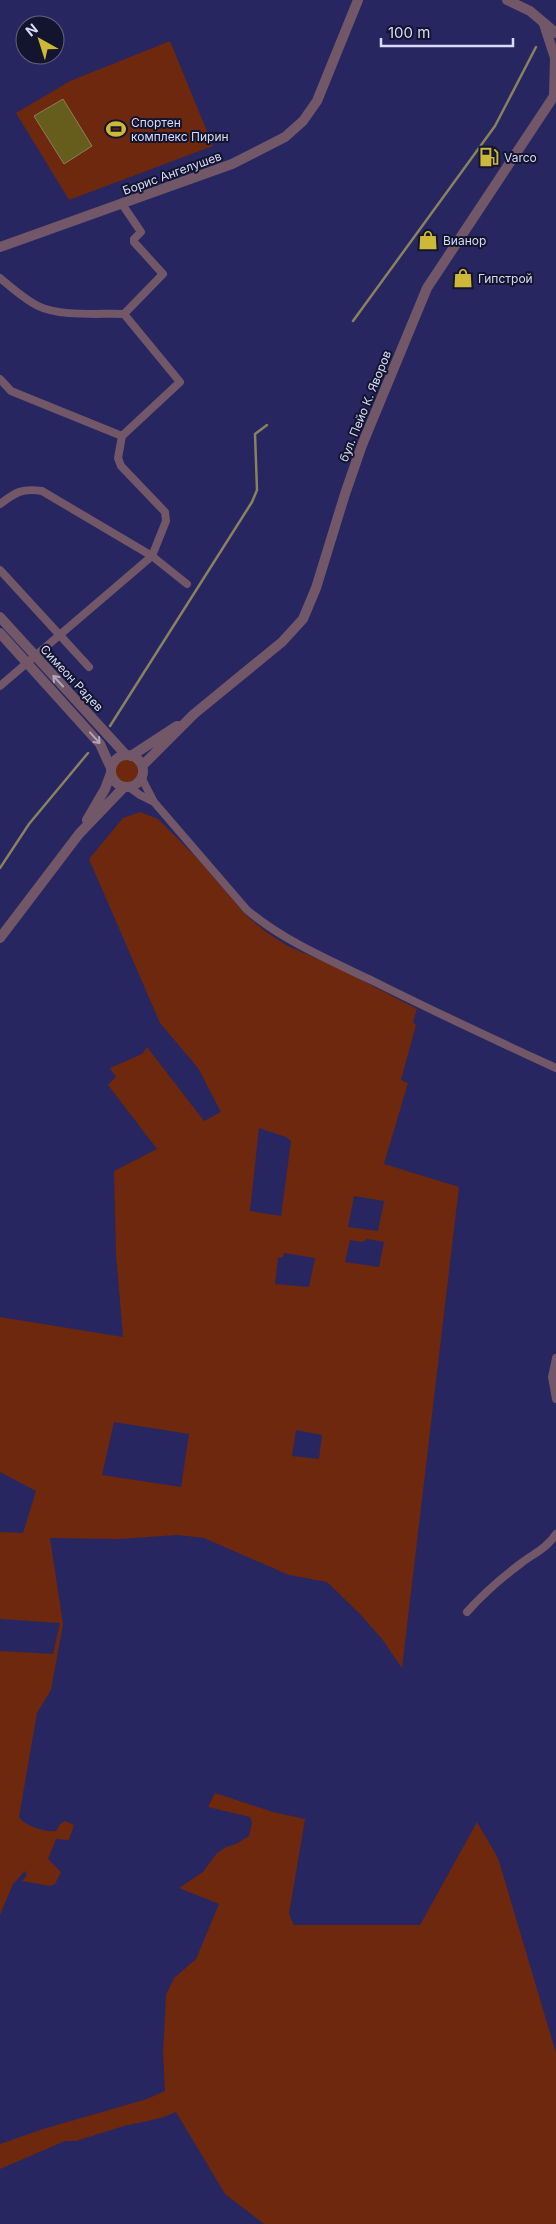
<svg xmlns="http://www.w3.org/2000/svg" width="556" height="2224" font-family="Inter,sans-serif">
<style>
.green{fill:#6d280d;fill-rule:evenodd}
.water{fill:#665c1c;stroke:#88825e}
.lines{fill:none;stroke-linecap:round;stroke-linejoin:round}
.stream{stroke:#88825e;stroke-width:2.5}
.minor{stroke:#725769;stroke-width:8}
.tertiary{stroke:#725769;stroke-width:10}
.oneway{stroke:#afa6bf}
.labels{text-anchor:middle;dominant-baseline:central;stroke-width:4;stroke-linejoin:round;paint-order:stroke}
.poi-label{font-size:12px;fill:#d7dbf8;stroke:#13142e;text-anchor:start}
.street-label{font-size:12px;fill:#d7dbf8;stroke:#13142e}
</style>
<rect width="100%" height="100%" fill="#272660"/>
<path class="green" d="M 170,41 L 213,146 L 69,200 L 16,113 L 70,81 Z
M114 771a12 12 0 1 1 24 0a12 12 0 1 1-24 0Z
M 140,812 L 158,819 L 196,857 L 245,914 L 266,932 L 288,946 L 340,969 L 417,1009 L 413,1022 L 416,1025 L 401,1080 L 408,1083 L 384,1164 L 459,1187 L 402,1668 L 382,1639 L 360,1614 L 327,1582 L 289,1575 L 204,1538 L 178,1535 L 118,1539 L 50,1538 L 63,1624 L 51,1690 L 37,1713 L 19,1817 C 26,1827 45,1832 56,1831 L 60,1824 L 65,1821 L 74,1825 L 69,1840 L 56,1839 L 48,1859 L 61,1872 L 55,1884 L 50,1886 L 22,1881 L 27,1875 L 25,1871 L 13,1884 L 0,1915 L 0,1651 L 53,1654 L 60,1623 L 0,1619 L 0,1532 L 23,1533 L 36,1491 L 0,1472 L 0,1317 L 123,1337 L 116,1254 L 114,1171 L 157,1149 L 108,1085 L 116,1077 L 110,1068 L 142,1054 L 147,1047 L 204,1121 L 221,1112 L 198,1068 L 160,1023 L 89,859 L 123,818 ZM 259,1128 L 286,1137 L 291,1141 L 281,1216 L 250,1211 ZM 354,1196 L 384,1201 L 378,1231 L 348,1227 ZM 367,1239 L 384,1242 L 379,1267 L 345,1262 L 350,1240 L 363,1242 ZM 284,1253 L 315,1258 L 309,1287 L 275,1284 L 278,1258 L 283,1257 ZM 114,1422 L 189,1434 L 181,1487 L 102,1475 ZM 296,1430 L 322,1435 L 319,1459 L 292,1456 Z
M 215,1793 L 273,1812 L 305,1819 L 289,1914 L 294,1925 L 420,1925 L 477,1822 L 498,1858 L 556,2053 L 556,2224 L 264,2224 L 225,2194 L 176,2112 L 161,2118 L 124,2126 L 76,2141 L 65,2141 L 0,2169 L 0,2144 L 43,2129 L 147,2099 L 165,2091 L 163,2054 L 166,1995 L 174,1978 L 196,1959 L 219,1904 L 179,1888 L 203,1872 L 217,1853 L 226,1847 L 236,1844 L 249,1836 L 252,1823 L 250,1817 L 208,1807 Z"/>
<path class="water" d="M 63,99 L 92,146 L 64,164 L 34,116 Z"/>
<g class="lines">
<path class="stream" d="M 353,321 L 495,126 L 536,47
M 110,726 L 252,502 L 257,490 L 255,434 L 267,425
M 0,868 L 29,824 L 88,753"/>
<path class="minor" d="M 0,278 C 12,288 24,299 38,306 C 61,317 99,313 124,314
M 0,379 L 11,391 L 122,436
M 0,504 C 16,492 22,488 42,491 L 152,556 L 187,584
M 0,570 L 89,667
M 0,686 L 152,556 L 166,521 L 165,512 L 121,466 L 118,458 L 122,436 L 180,382 L 124,314 L 163,274 L 134,242 L 134,239 L 141,232 L 122,204
M 141,777 L 154,802 L 247,910 C 284,941 329,960 373,981 C 433,1011 495,1040 556,1068
M 129,787 L 140,795 L 154,802
M 556,1358 L 552,1377 L 556,1399
M 467,1612 C 483,1594 500,1579 520,1564 C 534,1553 545,1550 556,1534"/>
<path class="tertiary" d="M 507,0 L 530,11 L 556,33
M 544,24 L 555,58 L 554,96
M 0,247 L 232,164 L 285,137 L 303,121 L 317,101 L 358,0
M 0,617 L 126,755
M 0,633 L 100,744 L 111,768
M111 771a16 16 0 1 1 32 0a16 16 0 1 1-32 0Z
M 131,756 L 177,726
M 142,766 L 194,714 L 282,642 L 303,619 L 316,588 L 345,494 L 362,445 L 427,288 L 556,93
M 87,820 L 105,789 L 111,773
M 0,938 L 79,834 L 124,787"/>
</g>
<defs><path id="oneway-shaft" d="M-6 0H5M1.5-3L5.5 0L1.5 3" fill="none" stroke-width="1.6" stroke-linecap="round" stroke-linejoin="round" transform="scale(1.25)"/></defs>
<g class="oneway">
<use href="#oneway-shaft" transform="translate(58 681) rotate(-133)"/>
<use href="#oneway-shaft" transform="translate(95 738) rotate(48)"/>
</g>
<defs>
<symbol id="stadium-bare" viewBox="-9 -9 18 18"><path d="M0-5a6.5 5 0 1 0 0 10a6.5 5 0 1 0 0-10ZM-3.5-1.8h7v3.6h-7Z" fill="#ceb838" stroke="#13142e" stroke-width="2.5" paint-order="stroke"/></symbol>
<symbol id="fuel-bare" viewBox="-9 -9 18 18"><path d="M-5.5-6h7V0h2V4h1.3V-2.5L3-4.5l.8-.8L6-3V5H2.5V1h-1V6h-7ZM-4.2-4.7v3.2H.2V-4.7Z" fill="#ceb838" stroke="#13142e" stroke-width="2.5" paint-order="stroke"/></symbol>
<symbol id="shop-bare" viewBox="-9 -9 18 18"><path d="M-5-2.5h2.3a2.7 3.5 0 0 1 5.4 0H5L5.5 6h-11ZM-1.5-2.5h3a1.5 2.3 0 0 0-3 0Z" fill="#ceb838" stroke="#13142e" stroke-width="2.5" paint-order="stroke"/></symbol>
</defs>
<g fill-rule="evenodd">
<use href="#stadium-bare" x="102" y="115" width="28" height="28"/>
<use href="#fuel-bare" x="475" y="143" width="28" height="28"/>
<use href="#shop-bare" x="414" y="226" width="28" height="28"/>
<use href="#shop-bare" x="449" y="264" width="28" height="28"/>
</g>
<g class="labels">
<g class="poi-label">
<text x="131" y="122">Спортен<tspan x="131" dy="14">комплекс Пирин</tspan></text>
<text x="504" y="157">Varco</text>
<text x="443" y="240">Вианор</text>
<text x="478" y="278">Гипстрой</text>
</g>
<g class="street-label">
<text transform="translate(172 173) rotate(-20)">Борис Ангелушев</text>
<text transform="translate(365 406) rotate(-68)">бул. Пейо К. Яворов</text>
<text transform="translate(72 678) rotate(47)">Симеон Радев</text>
</g>
</g>
<g transform="translate(40 40) rotate(321)"><circle r="24" fill="#13142e" stroke="#61647f"/>
<path d="M0-4L9 19L0 12L-9 19Z" fill="#ceb838"/>
<text y="-8" font-size="14" font-weight="bold" text-anchor="middle" fill="#d7dbf8">N</text>
</g>
<path d="M381 38v8h132v-8" fill="none" stroke="#d7dbf8" stroke-width="2.5"/>
<text x="388" y="38" font-size="15" fill="#d7dbf8" stroke="#13142e" stroke-width="4" paint-order="stroke">100 m</text>
</svg>
